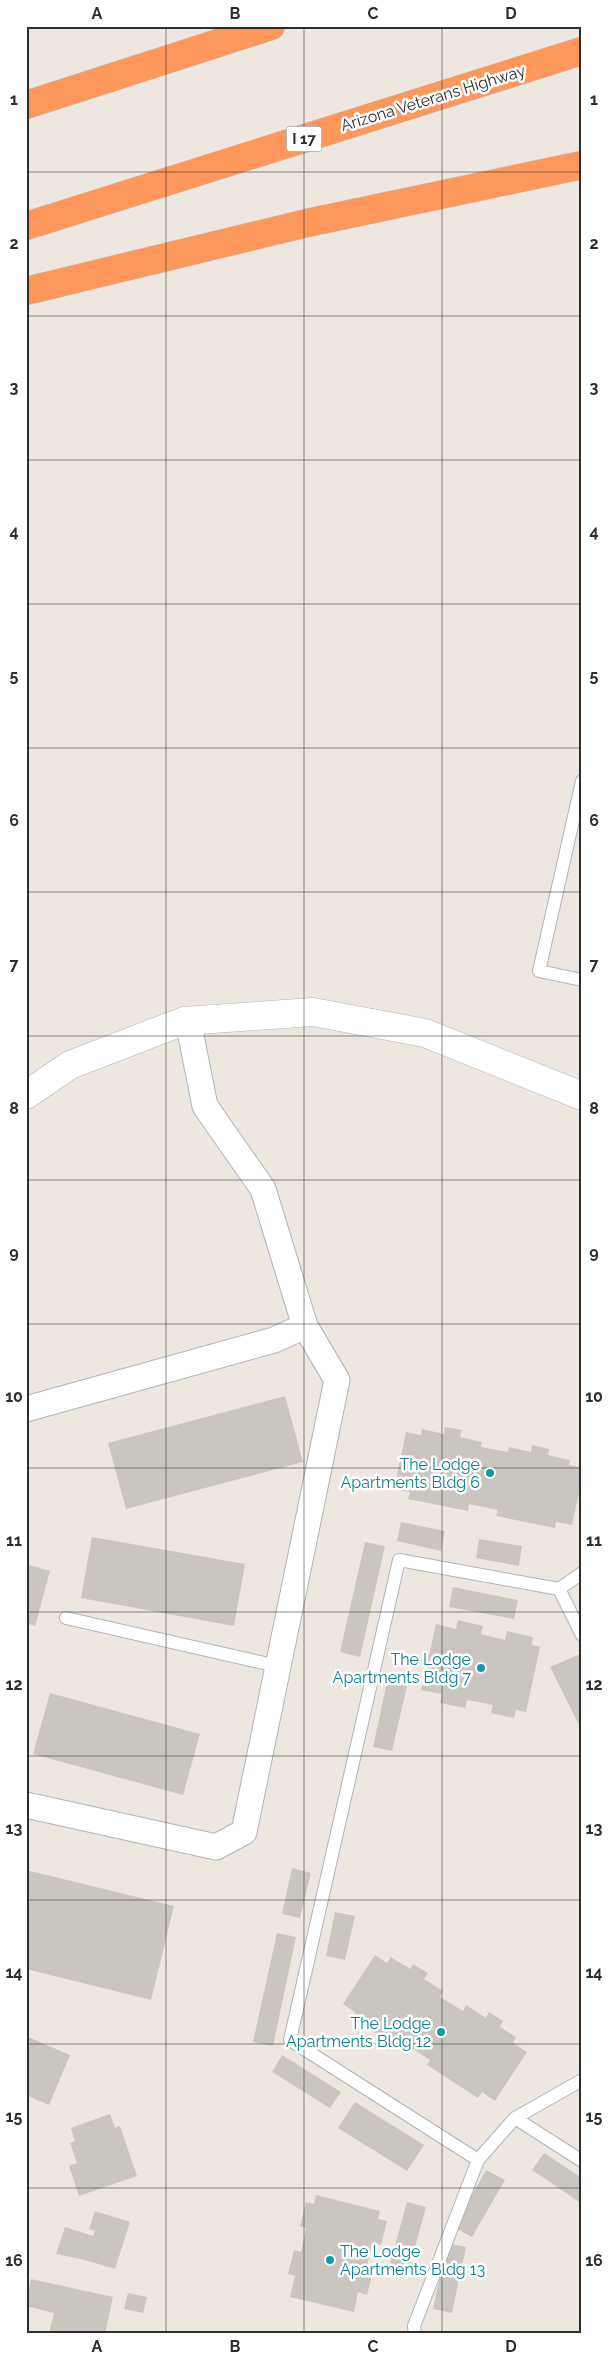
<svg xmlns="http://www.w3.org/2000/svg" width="608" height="2360" font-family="Raleway,sans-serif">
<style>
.building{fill:#cac5be}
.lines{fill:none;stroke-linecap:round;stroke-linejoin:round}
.lane-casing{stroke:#afb3bd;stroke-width:14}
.street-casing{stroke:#afb3bd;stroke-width:27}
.secondary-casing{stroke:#afb3bd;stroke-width:29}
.highway-casing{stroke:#c8c8c8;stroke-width:29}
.lane{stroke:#fff;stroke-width:12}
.street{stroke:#fff;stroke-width:25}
.secondary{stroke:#fff;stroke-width:28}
.highway{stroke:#fd975b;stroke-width:28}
.grid{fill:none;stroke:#2d2d2d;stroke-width:1;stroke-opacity:0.55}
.culture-dot{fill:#0f9aa8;stroke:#fff;stroke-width:2}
.labels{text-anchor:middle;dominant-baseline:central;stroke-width:5;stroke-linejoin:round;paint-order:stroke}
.shield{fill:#fff;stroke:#6c6c6c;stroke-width:1}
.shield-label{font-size:15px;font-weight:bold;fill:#2d2d2d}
.street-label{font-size:16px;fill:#2d2d2d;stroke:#fff}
.culture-label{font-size:16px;fill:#0d838f;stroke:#fff;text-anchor:end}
.neatline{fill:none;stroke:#2d2d2d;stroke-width:2}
.grid-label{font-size:16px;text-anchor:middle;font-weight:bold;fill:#2d2d2d}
</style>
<rect width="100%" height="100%" fill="#eee7df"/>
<path class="building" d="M 285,1396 L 303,1462 L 126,1509 L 108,1443 Z
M 445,1427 L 462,1430 L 460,1437 L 482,1442 L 481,1447 L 508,1452 L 509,1447 L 531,1452 L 532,1445 L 549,1449 L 548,1455 L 570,1460 L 569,1465 L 582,1468 L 582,1479 L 572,1525 L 556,1522 L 555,1528 L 496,1516 L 498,1510 L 469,1504 L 468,1511 L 408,1499 L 410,1492 L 394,1489 L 406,1432 L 421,1435 L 422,1429 L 444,1434 Z
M 401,1522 L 445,1531 L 441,1551 L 397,1541 Z
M 92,1537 L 245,1564 L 234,1626 L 81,1598 Z
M 479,1539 L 522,1546 L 519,1566 L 476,1558 Z
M 365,1542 L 385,1546 L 360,1657 L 340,1652 Z
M 26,1564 L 50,1571 L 35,1626 L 26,1623 Z
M 453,1587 L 518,1600 L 514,1619 L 449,1607 Z
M 458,1620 L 483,1626 L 481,1634 L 505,1640 L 507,1631 L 533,1637 L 532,1645 L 540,1647 L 526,1712 L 516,1710 L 514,1718 L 491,1713 L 493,1705 L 467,1700 L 465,1708 L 440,1703 L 442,1694 L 421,1690 L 436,1624 L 456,1629 Z
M 578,1655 L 582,1662 L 582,1731 L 550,1667 Z
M 387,1682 L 407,1686 L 392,1751 L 373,1747 Z
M 50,1693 L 200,1734 L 183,1795 L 33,1754 Z
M 292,1868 L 311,1873 L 300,1918 L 282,1914 Z
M 26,1870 L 174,1906 L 151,2000 L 26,1969 Z
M 335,1912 L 355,1916 L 345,1960 L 326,1956 Z
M 277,1933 L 296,1937 L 273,2046 L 253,2042 Z
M 375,1955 L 387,1963 L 391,1957 L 410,1969 L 413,1964 L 428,1973 L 424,1979 L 443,1991 L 440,1997 L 463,2011 L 466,2005 L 486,2018 L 489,2012 L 503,2021 L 500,2027 L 516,2037 L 513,2043 L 527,2052 L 495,2101 L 482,2092 L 478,2098 L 427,2065 L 430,2060 L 407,2045 L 403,2051 L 352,2018 L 356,2013 L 343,2004 Z
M 26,2036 L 70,2055 L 49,2105 L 26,2095 Z
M 282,2055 L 341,2092 L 330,2108 L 272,2072 Z
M 355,2102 L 424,2145 L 407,2171 L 338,2128 Z
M 110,2114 L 115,2128 L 120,2126 L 137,2176 L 79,2196 L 69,2166 L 77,2163 L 70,2143 L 75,2141 L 71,2128 Z
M 544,2153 L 582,2178 L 582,2204 L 532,2170 Z
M 486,2170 L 505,2180 L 472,2237 L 454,2227 Z
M 316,2195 L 380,2211 L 378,2219 L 387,2221 L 381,2245 L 373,2243 L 366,2269 L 373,2271 L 367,2295 L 358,2292 L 354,2312 L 290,2297 L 295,2276 L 288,2274 L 294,2250 L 301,2252 L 306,2228 L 300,2226 L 306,2202 L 314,2204 Z
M 407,2202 L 426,2207 L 408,2273 L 389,2267 Z
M 95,2211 L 130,2222 L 115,2269 L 85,2260 L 56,2254 L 65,2227 L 93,2236 L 95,2231 L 89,2229 Z
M 447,2243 L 466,2247 L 452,2313 L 433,2309 Z
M 31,2279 L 113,2297 L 105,2334 L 49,2334 L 54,2313 L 26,2306 Z
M 128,2293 L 147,2297 L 143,2313 L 124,2309 Z"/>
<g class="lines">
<defs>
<path id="lane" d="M 582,781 L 539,971 L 582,980
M 559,1589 L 582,1573
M 66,1618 L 277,1666
M 515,2118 L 582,2161
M 478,2160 L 290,2040 L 399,1560 L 559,1589 L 582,1635
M 415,2334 L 414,2326 L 478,2160 L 515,2118 L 582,2080"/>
<path id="street" d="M 26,1409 L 274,1340 L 305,1326
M 26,1805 L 216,1847 L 244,1832 L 337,1380 L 305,1326 L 263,1189 L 205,1106 L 188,1021"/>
<path id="secondary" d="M 26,1095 L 70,1065 L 184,1021 L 313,1012 L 425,1033 L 582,1096"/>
<path id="highway" d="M 26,105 L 271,26
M 26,226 L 582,51
M 26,291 L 307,223 L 582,165"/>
</defs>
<use href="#lane" class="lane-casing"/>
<use href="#street" class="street-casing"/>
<use href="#secondary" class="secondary-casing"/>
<use href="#highway" class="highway-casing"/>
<use href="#lane" class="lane"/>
<use href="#street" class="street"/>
<use href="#secondary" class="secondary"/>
<use href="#highway" class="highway"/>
</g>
<path class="grid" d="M 166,26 L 166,2334M 304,26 L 304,2334M 442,26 L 442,2334M 26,172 L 582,172M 26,316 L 582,316M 26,460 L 582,460M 26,604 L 582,604M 26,748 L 582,748M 26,892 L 582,892M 26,1036 L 582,1036M 26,1180 L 582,1180M 26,1324 L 582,1324M 26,1468 L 582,1468M 26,1612 L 582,1612M 26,1756 L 582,1756M 26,1900 L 582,1900M 26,2044 L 582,2044M 26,2188 L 582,2188"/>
<g class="culture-dot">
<circle cx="490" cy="1473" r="5"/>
<circle cx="481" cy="1668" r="5"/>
<circle cx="441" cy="2032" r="5"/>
<circle cx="330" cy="2260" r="5"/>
</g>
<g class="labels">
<rect class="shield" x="286.5" y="126.5" width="35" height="25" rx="4"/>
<g class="shield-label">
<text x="304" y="139">I 17</text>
</g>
<g class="street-label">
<text transform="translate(433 98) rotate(-17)">Arizona Veterans Highway</text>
</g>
<g class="culture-label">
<text x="480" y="1464">The Lodge<tspan x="480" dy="18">Apartments Bldg 6</tspan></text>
<text x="471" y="1659">The Lodge<tspan x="471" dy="18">Apartments Bldg 7</tspan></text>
<text x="431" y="2023">The Lodge<tspan x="431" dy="18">Apartments Bldg 12</tspan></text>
<text x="340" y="2251" text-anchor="start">The Lodge<tspan x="340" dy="18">Apartments Bldg 13</tspan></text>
</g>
</g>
<rect width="608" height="2360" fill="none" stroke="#ffffff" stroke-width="55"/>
<rect x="28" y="28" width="552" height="2304" class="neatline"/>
<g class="grid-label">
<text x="97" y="19">A</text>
<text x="235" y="19">B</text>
<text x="373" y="19">C</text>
<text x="511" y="19">D</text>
<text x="14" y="105">1</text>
<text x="594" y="105">1</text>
<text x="14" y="249">2</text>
<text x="594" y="249">2</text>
<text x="14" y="393">3</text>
<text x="594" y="393">3</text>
<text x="14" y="537">4</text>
<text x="594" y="537">4</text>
<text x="14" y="681">5</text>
<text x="594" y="681">5</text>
<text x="14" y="826">6</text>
<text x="594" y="826">6</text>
<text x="14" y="970">7</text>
<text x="594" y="970">7</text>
<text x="14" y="1114">8</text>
<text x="594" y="1114">8</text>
<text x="14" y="1258">9</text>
<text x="594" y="1258">9</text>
<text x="14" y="1402">10</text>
<text x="594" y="1402">10</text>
<text x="14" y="1546">11</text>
<text x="594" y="1546">11</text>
<text x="14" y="1690">12</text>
<text x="594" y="1690">12</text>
<text x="14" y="1834">13</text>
<text x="594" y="1834">13</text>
<text x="14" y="1978">14</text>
<text x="594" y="1978">14</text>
<text x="14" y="2122">15</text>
<text x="594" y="2122">15</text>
<text x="14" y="2266">16</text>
<text x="594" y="2266">16</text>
<text x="97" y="2352">A</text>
<text x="235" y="2352">B</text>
<text x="373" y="2352">C</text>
<text x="511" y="2352">D</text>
</g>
</svg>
